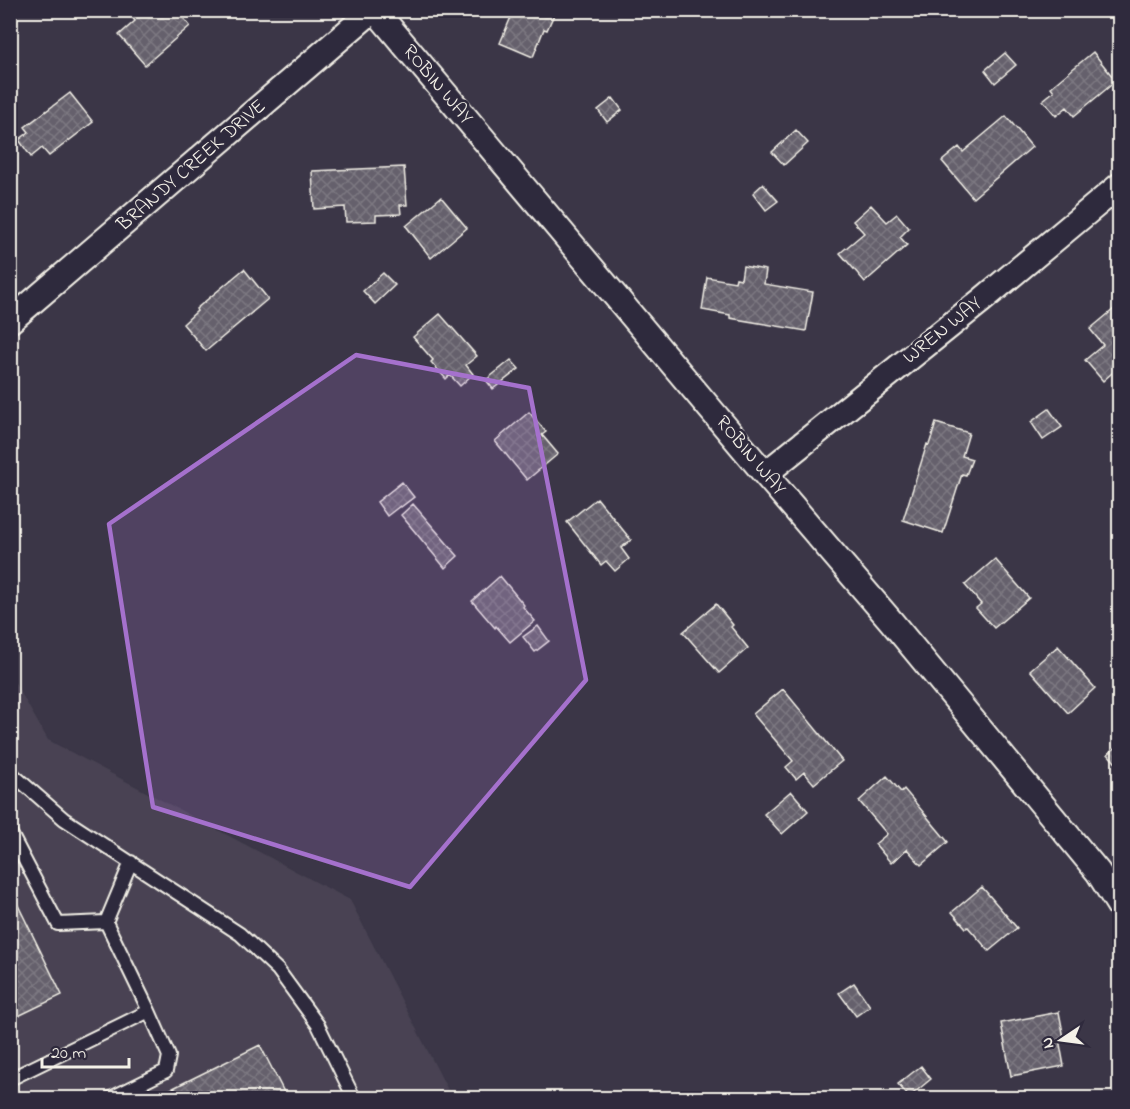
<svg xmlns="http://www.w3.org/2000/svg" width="1130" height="1109" font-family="'Indie Flower',sans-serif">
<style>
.built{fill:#484352}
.building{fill:url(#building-cross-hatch);stroke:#f4f1e8;stroke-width:1.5}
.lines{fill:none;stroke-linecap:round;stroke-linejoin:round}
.lane-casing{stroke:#f4f1e8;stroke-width:16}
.street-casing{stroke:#f4f1e8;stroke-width:28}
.lane{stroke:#2f2a3d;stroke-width:12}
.street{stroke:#2f2a3d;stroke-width:24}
.marked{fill:#a571cd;fill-opacity:0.2;stroke:#a571cd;stroke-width:4.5;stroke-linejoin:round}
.labels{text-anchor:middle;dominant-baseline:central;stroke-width:5;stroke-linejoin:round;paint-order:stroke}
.street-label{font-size:20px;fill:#f4f1e8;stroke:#2f2a3d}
</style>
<defs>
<pattern id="building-cross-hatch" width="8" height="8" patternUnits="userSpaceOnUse" patternTransform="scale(1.5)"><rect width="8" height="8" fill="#65616c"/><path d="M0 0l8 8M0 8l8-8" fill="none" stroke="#7c7881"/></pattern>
</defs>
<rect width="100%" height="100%" fill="#3b3647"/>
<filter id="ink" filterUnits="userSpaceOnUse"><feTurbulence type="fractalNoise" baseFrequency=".0167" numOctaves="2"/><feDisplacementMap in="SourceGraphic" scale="12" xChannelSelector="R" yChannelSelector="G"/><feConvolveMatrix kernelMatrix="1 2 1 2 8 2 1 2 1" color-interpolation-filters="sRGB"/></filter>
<g filter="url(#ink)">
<path class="built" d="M 10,674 L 48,740 L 350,900 L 452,1098 L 11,1098 Z"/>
<path class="building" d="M 131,10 L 177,10 L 190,26 L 145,65 L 119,35 L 135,21 L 129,13 Z
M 514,10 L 556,10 L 547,30 L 544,29 L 533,57 L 500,43 Z
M 1093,52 L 1116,81 L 1074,116 L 1067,107 L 1056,116 L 1043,100 L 1054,91 L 1051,87 Z
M 1005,53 L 1016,65 L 995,83 L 985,70 Z
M 70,93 L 93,122 L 49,156 L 42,148 L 31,157 L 19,140 L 29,132 L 25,127 Z
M 613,98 L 622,110 L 607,122 L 598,110 Z
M 1006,116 L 1032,147 L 973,198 L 942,161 L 959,147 L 963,152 Z
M 796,130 L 808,143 L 784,165 L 772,152 Z
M 404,167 L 407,205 L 400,205 L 401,214 L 376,215 L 376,221 L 346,222 L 345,207 L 314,209 L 312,171 Z
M 763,184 L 778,201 L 766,210 L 753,193 Z
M 441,197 L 467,228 L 431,258 L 406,226 Z
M 871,205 L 887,222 L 897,214 L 909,228 L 900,237 L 907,245 L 865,282 L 840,253 L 864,233 L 853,221 Z
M 743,266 L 766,270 L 764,284 L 813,292 L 806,331 L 730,318 L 730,315 L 702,310 L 707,277 L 735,282 L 736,278 L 741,279 Z
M 244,269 L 268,299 L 206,351 L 183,324 L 197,311 L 196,309 Z
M 383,273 L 395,285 L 375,304 L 363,291 Z
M 1120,304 L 1120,366 L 1103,381 L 1085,360 L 1103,345 L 1090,329 Z
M 440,314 L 477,356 L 466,365 L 473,374 L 460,386 L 450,375 L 446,379 L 431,362 L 433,360 L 413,337 Z
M 511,360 L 519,369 L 493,389 L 486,380 Z
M 1049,409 L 1062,427 L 1043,440 L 1031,422 Z
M 529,412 L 546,432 L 542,435 L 558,454 L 527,480 L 495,441 Z
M 936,423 L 969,433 L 962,456 L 972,459 L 966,475 L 962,474 L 943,533 L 903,520 L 927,444 L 929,445 Z
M 402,482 L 414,497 L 401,507 L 400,506 L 387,516 L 377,502 Z
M 597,498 L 631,540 L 621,548 L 629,559 L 615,571 L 606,561 L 601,565 L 567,522 Z
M 413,504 L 458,556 L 445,568 L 401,515 Z
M 995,559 L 1029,598 L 994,628 L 976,608 L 981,604 L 965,585 Z
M 500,576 L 524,605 L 523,607 L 535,621 L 510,642 L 496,626 L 495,628 L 472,601 Z
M 716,604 L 733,625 L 731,627 L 748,648 L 719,673 L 683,632 Z
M 538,626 L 549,641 L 535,652 L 523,637 Z
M 1058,646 L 1095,688 L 1068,713 L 1030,670 Z
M 783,689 L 842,761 L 814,784 L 804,772 L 796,779 L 786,767 L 793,761 L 753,714 Z
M 1120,744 L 1120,768 L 1108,754 Z
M 887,776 L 901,792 L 904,789 L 948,842 L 921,865 L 907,849 L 891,863 L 875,844 L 887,834 L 859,801 Z
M 791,791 L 808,811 L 782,834 L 764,814 Z
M 982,887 L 1017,928 L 989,951 L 968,927 L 966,928 L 952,912 Z
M 10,889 L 62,995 L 10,1020 Z
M 854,983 L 870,1006 L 856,1016 L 839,993 Z
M 1059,1012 L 1064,1038 L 1059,1039 L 1064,1066 L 1011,1076 L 1001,1023 Z
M 260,1045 L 287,1098 L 153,1098 Z
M 921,1066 L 931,1079 L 909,1097 L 898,1084 Z"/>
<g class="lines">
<defs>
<path id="lane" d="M 10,772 L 64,819 L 240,934 L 278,970 L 318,1025 L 354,1098
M 10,832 L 58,924 L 106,922
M 10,1079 L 149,1011 L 106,922 L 131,862
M 111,1098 L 166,1071 L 169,1056 L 149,1011"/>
<path id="street" d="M 375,10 L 765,474 L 891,621 L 1098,872 L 1120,907
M 10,321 L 373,10
M 765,474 L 982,300 L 1120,185"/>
</defs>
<use href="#lane" class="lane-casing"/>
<use href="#street" class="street-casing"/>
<use href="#lane" class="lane"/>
<use href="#street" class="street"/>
</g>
</g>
<path class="marked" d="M 356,355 L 529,388 L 586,680 L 410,887 L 153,807 L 109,524 Z"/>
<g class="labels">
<g class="street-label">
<text transform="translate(437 85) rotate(50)">ROBIN WAY</text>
<text transform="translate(192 166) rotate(-41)">BRANDY CREEK DRIVE</text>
<text transform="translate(943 331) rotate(-39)">WREN WAY</text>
<text transform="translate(750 456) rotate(50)">ROBIN WAY</text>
</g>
</g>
<rect width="1130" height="1109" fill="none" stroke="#2f2a3d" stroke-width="36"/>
<rect x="18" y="18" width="1094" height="1073" fill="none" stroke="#f4f1e8" stroke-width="2" filter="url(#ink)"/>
<g transform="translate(1061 1040) rotate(257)" stroke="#2f2a3d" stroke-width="4.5" paint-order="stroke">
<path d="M0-4.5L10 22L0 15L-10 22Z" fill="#f4f1e8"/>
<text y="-9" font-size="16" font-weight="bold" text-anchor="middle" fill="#f4f1e8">N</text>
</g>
<path d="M42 1058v9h87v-9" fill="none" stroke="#f4f1e8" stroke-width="3"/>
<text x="51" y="1058" font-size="18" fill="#f4f1e8" stroke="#2f2a3d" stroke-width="4.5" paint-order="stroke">20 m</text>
</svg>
